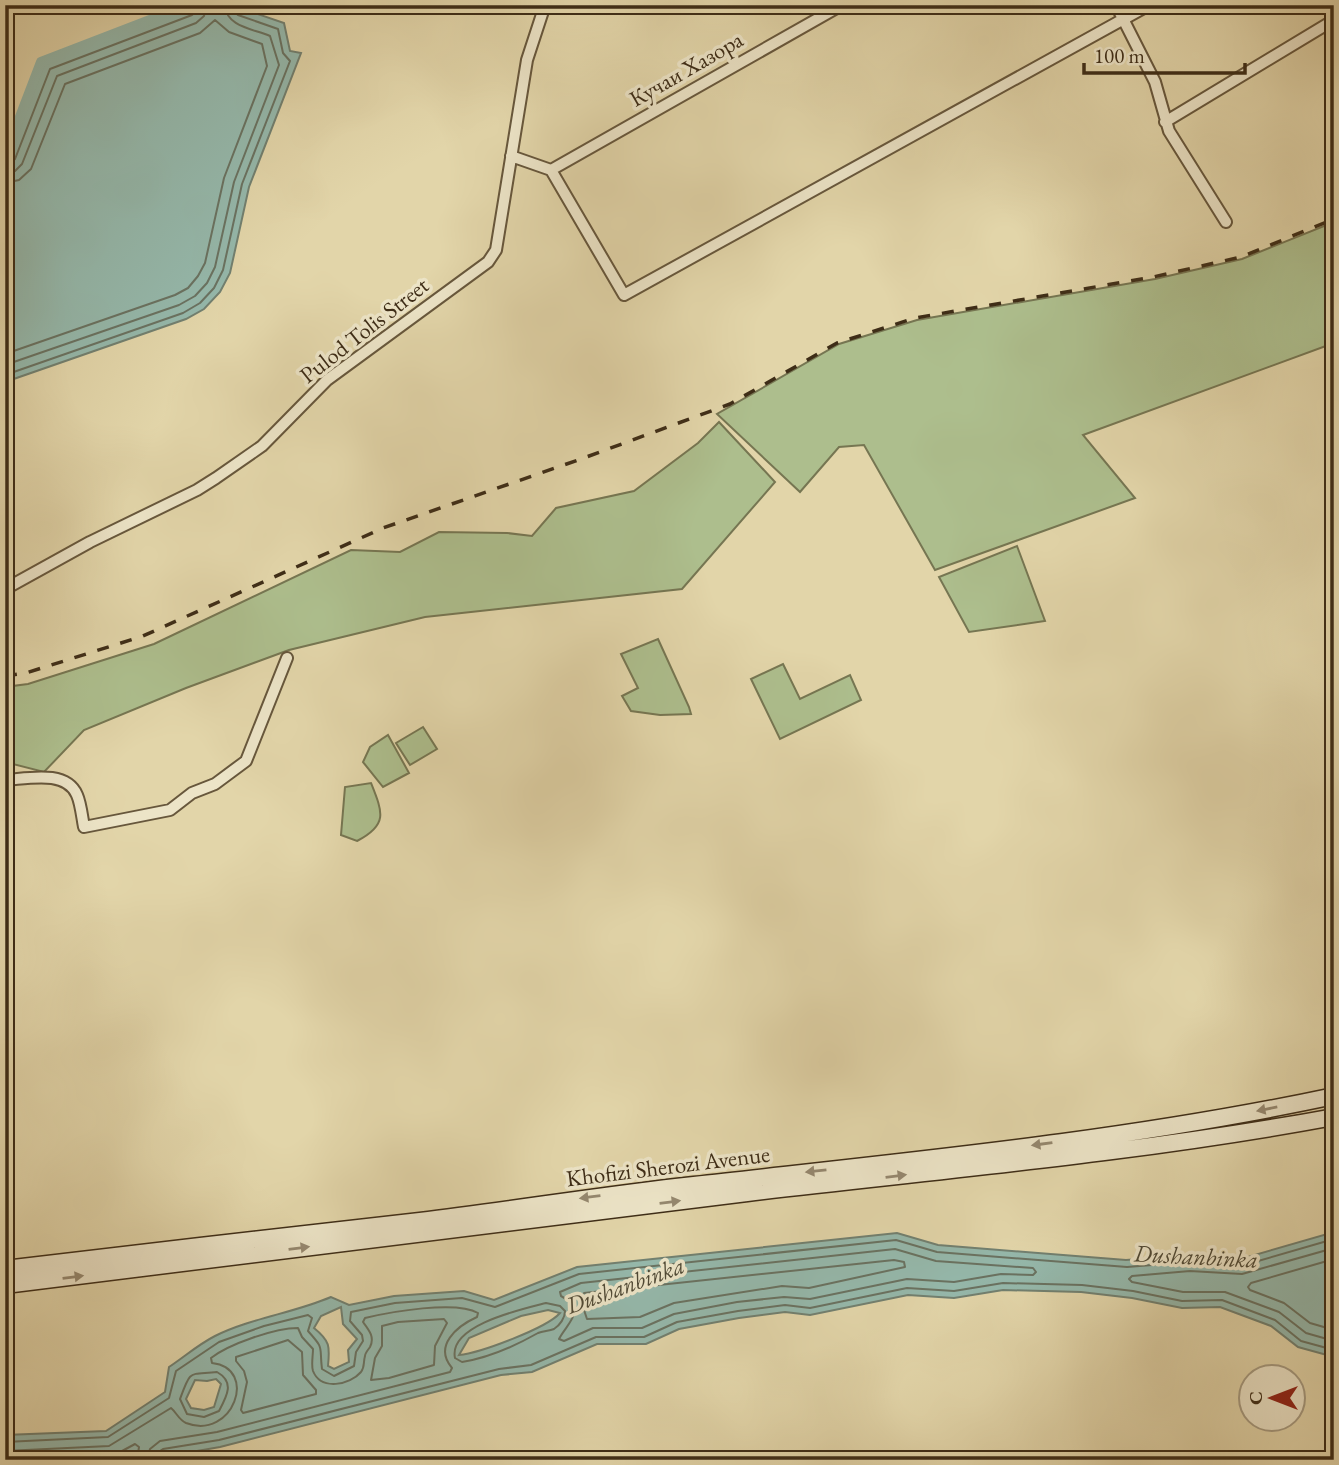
<svg xmlns="http://www.w3.org/2000/svg" width="1339" height="1465" font-family="'EB Garamond',serif">
<style>
.green{fill:#adbe8d;stroke:#767652;stroke-width:2}
.water{fill:#95b8ab;stroke:#728070;stroke-width:2;fill-rule:evenodd}
.lines{fill:none;stroke-linecap:round;stroke-linejoin:round}
.shore{stroke:#6a7261;stroke-width:2}
.canal{stroke:#95b8ab;stroke-width:10}
.street-casing{stroke:#67573c;stroke-width:14}
.secondary-casing{stroke:#3e2d17;stroke-width:19}
.street{stroke:#ece4c7;stroke-width:10}
.secondary{stroke:#ece4c7;stroke-width:16}
.rail{stroke:#3e2d17;stroke-width:3.5;stroke-dasharray:12 12;stroke-linecap:butt}
.oneway{fill:#95886f}
.labels{text-anchor:middle;dominant-baseline:central;stroke-width:7;stroke-linejoin:round;paint-order:stroke}
.street-label{font-size:23px;fill:#3e2d17;stroke:#ece4c7}
.water-label{font-size:24px;font-style:italic;fill:#4f4935;stroke:#ece4c7}
</style>
<rect width="100%" height="100%" fill="#e2d5a9"/>
<filter id="stains"><feTurbulence type="fractalNoise" baseFrequency=".00286" numOctaves="4"/><feColorMatrix values="0 0 0 0 .2 0 0 0 0 .09 0 0 0 0 .02 0 0 0 .5 -.17"/></filter>
<radialGradient id="worn" r=".72"><stop offset=".6" stop-color="#630" stop-opacity="0"/><stop offset="1" stop-color="#630" stop-opacity=".3"/></radialGradient>
<path class="green" d="M 1334,222 L 1334,343 L 1083,435 L 1135,498 L 935,570 L 864,445 L 839,447 L 800,492 L 717,414 L 839,344 L 917,320 L 1155,279 L 1242,259 Z
M 719,422 L 775,482 L 682,589 L 425,617 L 289,650 L 186,688 L 84,730 L 44,772 L 5,762 L 5,687 L 28,684 L 154,644 L 351,550 L 400,552 L 439,532 L 507,533 L 532,536 L 556,508 L 634,491 L 698,443 Z
M 1017,546 L 1045,621 L 969,632 L 939,577 Z
M 658,639 L 689,707 L 691,714 L 660,715 L 631,711 L 622,696 L 638,688 L 621,654 Z
M 783,664 L 800,699 L 850,675 L 861,700 L 780,739 L 751,679 Z
M 423,727 L 437,749 L 410,765 L 396,743 Z
M 388,735 L 409,773 L 383,787 L 363,762 L 370,747 Z
M 371,783 C 383,813 388,825 357,841 L 341,835 L 345,787 Z"/>
<path class="water" d="M 198,5 L 231,5 L 284,23 L 290,51 L 301,53 L 249,187 L 230,273 L 220,292 L 204,309 L 186,319 L 5,382 L 5,165 L 44,64 Z
M 1334,1232 L 1334,1357 L 1298,1347 L 1271,1326 L 1220,1307 L 1182,1308 L 1132,1298 L 1081,1292 L 1003,1290 L 954,1298 L 908,1295 L 810,1315 L 785,1312 L 739,1318 L 679,1329 L 646,1344 L 597,1344 L 532,1372 L 501,1375 L 220,1447 L 145,1460 L 5,1460 L 5,1435 L 106,1431 L 165,1392 L 169,1367 C 184,1357 199,1344 215,1336 C 251,1318 294,1313 331,1297 L 349,1305 L 394,1296 L 464,1291 L 494,1300 L 577,1267 L 897,1233 L 938,1245 L 1126,1260 L 1190,1255 L 1241,1259 ZM 341,1307 L 343,1324 L 357,1339 L 348,1350 L 349,1362 L 334,1369 L 328,1366 C 330,1346 330,1341 314,1328 L 321,1316 ZM 548,1310 L 560,1313 C 547,1328 480,1353 459,1355 L 469,1338 L 521,1316 ZM 216,1379 L 221,1384 L 214,1407 L 204,1410 L 191,1408 L 186,1399 L 195,1380 L 207,1381 Z"/>
<g class="lines">
<path class="shore" d="M 5,164 L 11,163 L 15,159 L 50,69 L 192,15 L 197,11 L 197,5
M 5,173 L 15,171 L 22,164 L 57,76 L 196,23 L 204,16 L 206,5
M 5,183 L 19,180 L 31,169 L 65,84 L 200,33 L 215,20 L 229,32 L 262,44 L 267,66 L 224,178 L 205,263 L 198,276 L 188,288 L 175,295 L 5,354
M 5,365 L 179,305 L 195,296 L 207,283 L 215,267 L 234,182 L 279,65 L 270,36 C 254,29 226,27 225,5
M 5,375 L 183,313 L 200,303 L 214,288 L 223,270 L 242,184 L 290,61 L 283,53 L 278,29 L 238,15 L 234,11 L 233,5
M 1334,1248 L 1242,1274 L 1190,1271 L 1132,1276 L 1129,1279 L 1132,1282 L 1183,1292 L 1225,1292 L 1279,1312 L 1306,1333 L 1334,1341
M 895,1249 L 936,1261 L 1033,1268 L 1036,1272 L 1033,1275 L 1001,1274 L 954,1282 L 907,1279 L 810,1299 L 784,1297 L 737,1302 L 674,1314 L 642,1328 L 593,1328 L 564,1341 L 559,1339 C 567,1323 588,1310 561,1296 L 560,1292 L 581,1283 Z
M 1334,1259 L 1251,1283 L 1248,1287 L 1250,1290 L 1284,1303 L 1310,1323 L 1334,1330
M 894,1260 L 904,1262 L 905,1267 L 809,1288 L 782,1286 L 674,1303 L 640,1317 L 587,1319 L 580,1298 L 584,1293 Z
M 546,1303 L 560,1306 L 565,1311 C 565,1318 560,1325 554,1329 C 549,1331 543,1331 538,1333 C 515,1346 488,1358 462,1362 L 455,1358 C 448,1325 523,1309 546,1303 Z
M 444,1319 L 447,1323 L 435,1346 L 434,1365 L 389,1378 L 371,1380 L 375,1358 L 382,1346 L 382,1326 L 398,1322 Z
M 288,1340 L 302,1352 L 303,1375 L 316,1390 L 316,1394 L 243,1413 L 241,1410 L 247,1382 L 244,1371 L 236,1361 L 236,1357 Z
M 217,1372 C 235,1382 227,1396 219,1411 L 204,1417 L 187,1414 L 180,1399 C 191,1369 188,1375 217,1372 Z
M 5,1442 L 108,1437 L 169,1398 L 176,1371 L 219,1342 L 264,1326 L 308,1315 L 312,1318 L 308,1331 C 325,1350 319,1345 322,1369 L 334,1376 L 354,1366 L 356,1352 L 363,1341 L 362,1335 L 350,1321 L 351,1312 L 395,1303 L 462,1298 L 495,1307 L 579,1274 L 896,1240 L 937,1252 L 1127,1267 L 1190,1262 L 1241,1266 L 1334,1239
M 5,1451 L 109,1446 L 171,1408 C 176,1412 179,1420 186,1423 C 233,1441 259,1368 212,1363 L 211,1358 C 229,1344 275,1328 298,1328 L 302,1337 L 313,1349 C 313,1356 311,1365 313,1371 C 321,1391 350,1385 361,1372 C 365,1367 363,1363 365,1356 C 365,1353 368,1350 370,1347 C 375,1337 369,1330 363,1322 L 365,1318 C 390,1312 456,1300 478,1313 L 477,1317 C 457,1326 433,1346 452,1368 L 450,1372 L 217,1432 L 160,1441 L 150,1449 L 147,1460
M 49,1460 L 111,1457 L 135,1444 L 139,1447 L 137,1460
M 156,1460 L 157,1453 L 163,1449 L 219,1440 L 499,1369 L 531,1365 L 596,1337 L 644,1337 L 677,1322 L 738,1311 L 785,1305 L 810,1308 L 907,1288 L 954,1291 L 1003,1283 L 1082,1285 L 1133,1291 L 1182,1301 L 1222,1300 L 1275,1320 L 1301,1341 L 1334,1350"/>
<path class="canal" d="M 5,156 L 41,62 L 189,5"/>
<defs>
<path id="street" d="M 1116,5 L 1155,82 L 1169,131 L 1226,222
M 1165,122 L 1334,20
M 511,156 L 551,170 L 624,295 L 1149,5
M 551,170 L 842,5
M 5,589 L 90,542 L 197,490 L 216,478 L 262,446 L 327,380 L 488,262 L 496,250 L 527,60 L 545,5
M 5,780 C 26,779 66,769 77,795 C 81,804 82,817 84,827 L 170,810 L 192,793 L 215,784 L 246,761 L 287,658"/>
<path id="secondary" d="M 5,1269 C 143,1252 282,1237 420,1221 C 511,1210 602,1195 694,1185 C 907,1161 1123,1141 1334,1096
M 5,1285 C 252,1254 499,1222 747,1193 C 943,1170 1140,1153 1334,1117"/>
</defs>
<use href="#street" class="street-casing"/>
<use href="#secondary" class="secondary-casing"/>
<use href="#street" class="street"/>
<use href="#secondary" class="secondary"/>
<path class="rail" d="M 5,676 L 26,673 L 143,636 L 383,528 L 581,459 L 730,404 L 837,343 L 915,318 L 1153,277 L 1241,257 L 1334,219"/>
</g>
<defs><path id="oneway-solid" d="M-6-.8H1V-3.2L6.5 0L1 3.2V.8H-6Z" transform="scale(1.75)"/></defs>
<g class="oneway">
<use href="#oneway-solid" transform="translate(1267 1109) rotate(169)"/>
<use href="#oneway-solid" transform="translate(1042 1144) rotate(172)"/>
<use href="#oneway-solid" transform="translate(816 1171) rotate(174)"/>
<use href="#oneway-solid" transform="translate(896 1176) rotate(-7)"/>
<use href="#oneway-solid" transform="translate(590 1197) rotate(173)"/>
<use href="#oneway-solid" transform="translate(670 1202) rotate(-7)"/>
<use href="#oneway-solid" transform="translate(299 1248) rotate(-7)"/>
<use href="#oneway-solid" transform="translate(73 1277) rotate(-7)"/>
</g>
<g class="labels">
<g class="street-label">
<text transform="translate(686 69) rotate(-30)">Кучаи Хазора</text>
<text transform="translate(364 330) rotate(-38)">Pulod Tolis Street</text>
<text transform="translate(668 1166) rotate(-7)">Khofizi Sherozi Avenue</text>
</g>
<g class="water-label">
<text transform="translate(1196 1256) rotate(3)">Dushanbinka</text>
<text transform="translate(625 1285) rotate(-20)">Dushanbinka</text>
</g>
</g>
<rect width="1339" height="1465" fill="none" stroke="#e2d5a9" stroke-width="28"/>
<rect x="7" y="7" width="1325" height="1451" fill="none" stroke="#3e2d17" stroke-width="3.5"/>
<rect x="14" y="14" width="1311" height="1437" fill="none" stroke="#3e2d17" stroke-width="2"/>
<g transform="translate(1272 1398) rotate(270)"><circle r="33" fill="#ece4c7" stroke="#a69b81" stroke-width="2"/>
<path d="M0-5L12 26L0 18L-12 26Z" fill="#8f2418"/>
<text y="-10" font-size="19" font-weight="bold" text-anchor="middle" fill="#3e2d17">С</text>
</g>
<path d="M1084 63v10h161v-10" fill="none" stroke="#3e2d17" stroke-width="3.5"/>
<text x="1094" y="63" font-size="21" fill="#3e2d17" stroke="#ece4c7" stroke-width="5" paint-order="stroke">100 m</text>
<rect width="100%" height="100%" filter="url(#stains)"/>
<rect width="100%" height="100%" fill="url(#worn)"/>
</svg>
